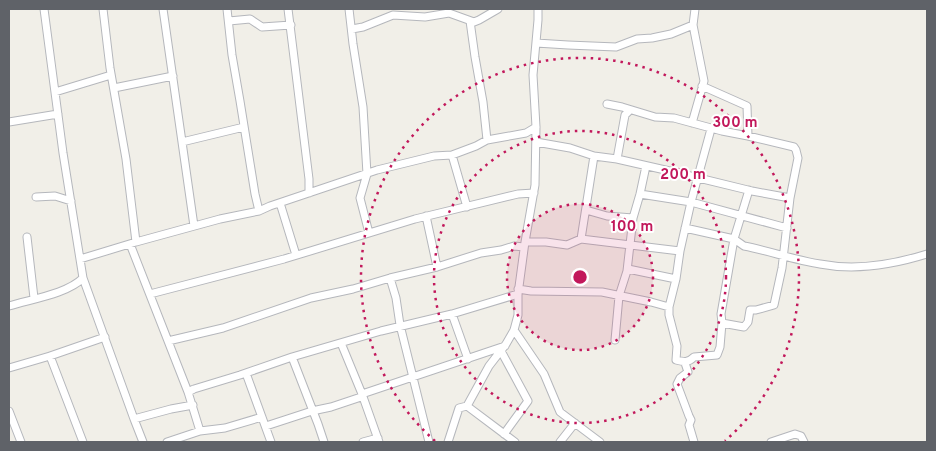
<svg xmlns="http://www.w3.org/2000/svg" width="936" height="451" font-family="Overpass,sans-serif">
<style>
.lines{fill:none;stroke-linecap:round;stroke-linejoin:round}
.minor-casing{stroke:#b5b7bc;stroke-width:9}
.minor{stroke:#fff;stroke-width:7}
.ring{fill:none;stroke:#c2185b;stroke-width:2.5;stroke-dasharray:2.5 5}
.centre{fill:#c2185b;stroke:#fff;stroke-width:2.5}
.ring-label{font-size:15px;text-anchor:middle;font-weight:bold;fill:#c2185b;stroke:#fff;stroke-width:4;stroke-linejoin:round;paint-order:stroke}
</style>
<rect width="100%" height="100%" fill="#f1efe8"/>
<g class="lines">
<defs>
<path id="minor" d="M 163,9 L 194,226
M 227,9 L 232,55 L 240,101 L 255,194 L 259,211
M 288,9 L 309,179 L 309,193
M 349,9 L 353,44 L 363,107 L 367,174 L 360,198 L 369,233
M 229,21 L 250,19 L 262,27 L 291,25
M 470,21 L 475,57 L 483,102 L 487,140
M 352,29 L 363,27 L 393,15 L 425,17 L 449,13 L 474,22 L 479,20 L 498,9
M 536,43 L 568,45 L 616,47 L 637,39 L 652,38 L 671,34 L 693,25
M 702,86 L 747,106 L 748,136
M 114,88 L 173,76
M 55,92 L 111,75
M 607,104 L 622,107 L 655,117 L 674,118 L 722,131 L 748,136 L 794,147 L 796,150 L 798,158 L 790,198 L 782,268 L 774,305 L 756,310 L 750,310 L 748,322 L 744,327 L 722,323 L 720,347 L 717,355 L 694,357 C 688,363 684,362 676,360 L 677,346 L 669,315 L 669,307 L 676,279 L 680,251 L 691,202 L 711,129
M 9,122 L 58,114
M 692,123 L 704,81 L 693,25 L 695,9
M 182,142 L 244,127
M 536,142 L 570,148 L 594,156 L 617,159 L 674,172 L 752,191 L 790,198
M 452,155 L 467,207
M 617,159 L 625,115 L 630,110
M 749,190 L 734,239 L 744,246 C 770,251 794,260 820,264 C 856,271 892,265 927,254
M 640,194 L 691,202 L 787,228
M 36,197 L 55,196 L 71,201
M 280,203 L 296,255
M 586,210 L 607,216 L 633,218
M 426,216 L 437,267
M 685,228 L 734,239 L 721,314 L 722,323
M 27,237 L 34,298
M 581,239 L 680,251
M 136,242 L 220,219 L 259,211 L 270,206 L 377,170 L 434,156 L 452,155 L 476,146 L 487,140 L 526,133 L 536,127
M 525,242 L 546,242 L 567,245 L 581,239 L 594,156
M 130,244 L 188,392 L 200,431
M 80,259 L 136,242 L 126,159 L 110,68 L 103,9
M 628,269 L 676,279
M 83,278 L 134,419 L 143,442
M 390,278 L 396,298 L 400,325 L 429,442
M 518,289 L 531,291 L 602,292 L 651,302 L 669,307
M 150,294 L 284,259 L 415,219 L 518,194 L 534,193
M 9,306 C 31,299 67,294 83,278 L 63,153 L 44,9
M 452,314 L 468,359
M 514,330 L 544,374 L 560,412 L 600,442
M 615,340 L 619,296 L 627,271 L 633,218 L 640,194 L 646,166
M 168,341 L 223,328 L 311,298 L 353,289 L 390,278 L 437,267 L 481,253 L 501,250 L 514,246 L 524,247
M 341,343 L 362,394 L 379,442
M 501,351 L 528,401 L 504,434
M 50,356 L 83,442
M 292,357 L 318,424 L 324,442
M 685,363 L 688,372 L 680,378 L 677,384 L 689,416 L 691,420 L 689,425 L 694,442
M 9,368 L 50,356 L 105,337
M 247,376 L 271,442
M 188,392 L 194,389 L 240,375 L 292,357 L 381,331 L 452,314 L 518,294
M 467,406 L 515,442
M 9,411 L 21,442
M 134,419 L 171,409 L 193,405
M 266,426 L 312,411 L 331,407 L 361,397 L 362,394 L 505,346
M 167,442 L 200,431 L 225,428 L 262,417
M 363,442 L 378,438
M 448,442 L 459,408 L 467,406 L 489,366 L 506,344 L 514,330 L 518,315 L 518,294 L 525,242 L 535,185 L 536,127 L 533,75 L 538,20 L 538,9
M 560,442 L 575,423
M 771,442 L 795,434 L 801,436 L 804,442"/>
</defs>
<use href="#minor" class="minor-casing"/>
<use href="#minor" class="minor"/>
</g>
<circle cx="580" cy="277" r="73" fill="#c2185b" fill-opacity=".12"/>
<g class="ring">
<circle cx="580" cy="277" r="73"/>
<circle cx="580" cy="277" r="146"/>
<path d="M435 441A219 219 0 1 1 725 441"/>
</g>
<circle cx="580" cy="277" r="8" class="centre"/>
<g class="ring-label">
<text x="735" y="127">300 m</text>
<text x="683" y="179">200 m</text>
<text x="632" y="231">100 m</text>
</g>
<rect width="936" height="451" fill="none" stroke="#5f6268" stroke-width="20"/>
</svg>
